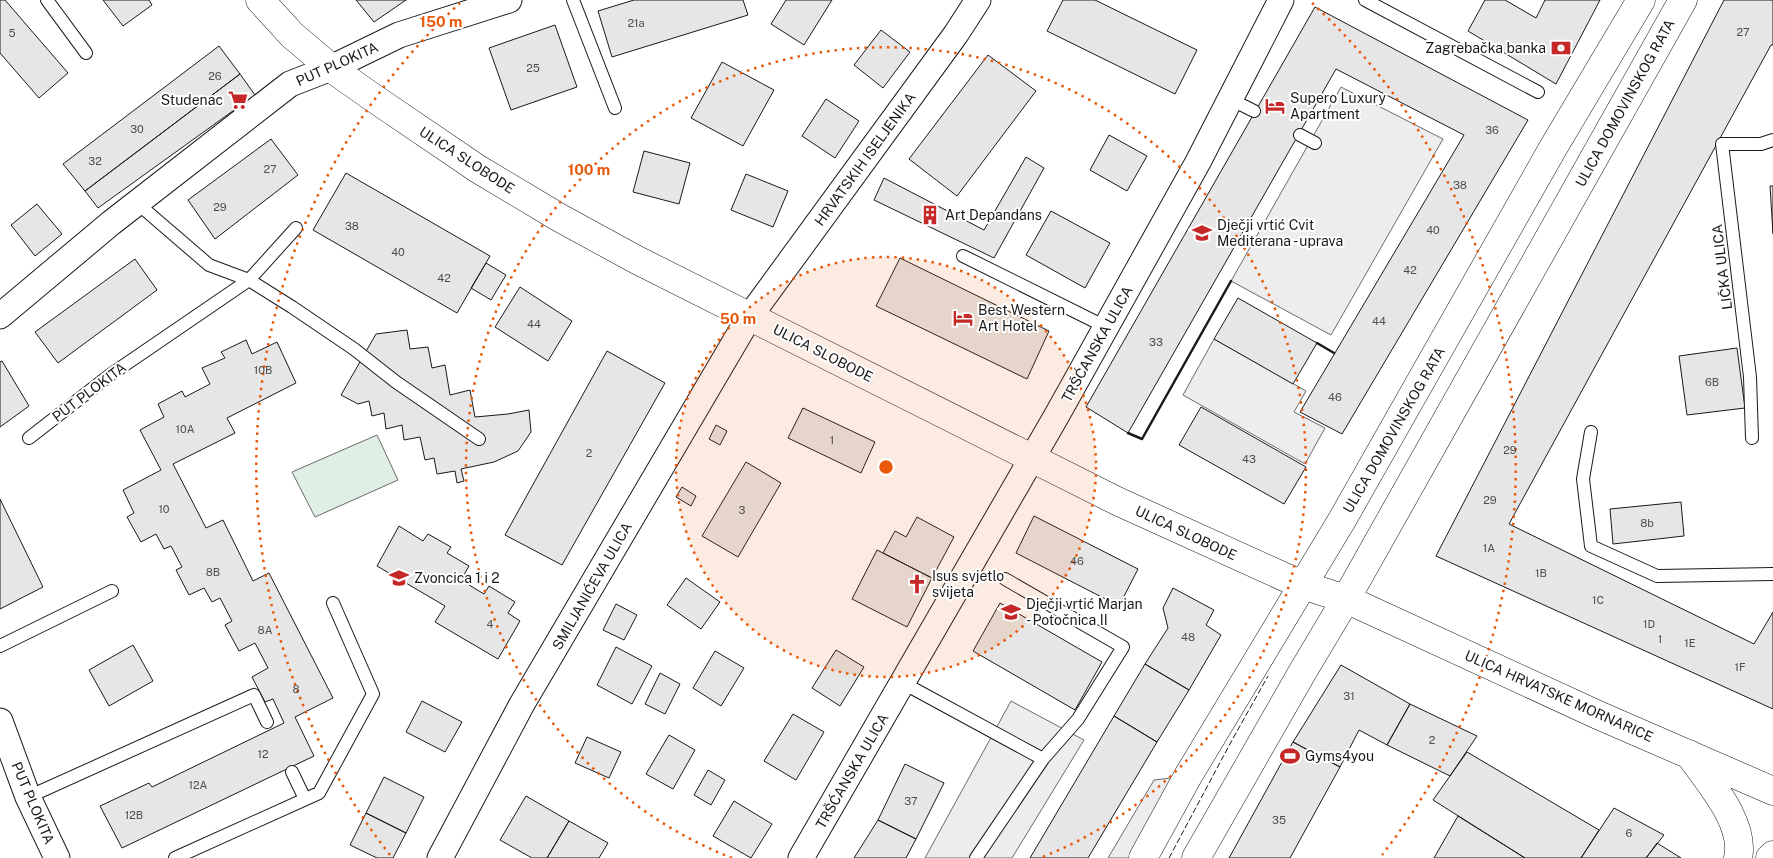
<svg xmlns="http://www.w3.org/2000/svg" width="1773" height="858" font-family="'Public Sans',sans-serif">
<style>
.green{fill:#e0efe3;stroke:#6a6a6a}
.parking{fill:#ededed;stroke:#6a6a6a}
.building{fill:#e6e6e6;stroke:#1a1a1a}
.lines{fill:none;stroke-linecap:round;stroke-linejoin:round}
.lane-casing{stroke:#1a1a1a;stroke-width:14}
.street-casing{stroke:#1a1a1a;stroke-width:27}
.secondary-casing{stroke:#1a1a1a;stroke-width:29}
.lane{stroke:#fff;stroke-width:12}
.street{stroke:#fff;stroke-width:25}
.secondary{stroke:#fff;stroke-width:28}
.fence{stroke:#1a1a1a;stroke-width:1;stroke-dasharray:6 2.5;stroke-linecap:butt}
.wall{stroke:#1a1a1a;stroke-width:2.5}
.ring{fill:none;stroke:#e8590c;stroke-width:2.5;stroke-dasharray:2.5 5}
.labels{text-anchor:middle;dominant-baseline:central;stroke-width:4;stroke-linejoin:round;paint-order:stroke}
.number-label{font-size:11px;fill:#4d4d4d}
.poi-label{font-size:14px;fill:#1a1a1a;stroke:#fff;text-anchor:start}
.street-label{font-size:14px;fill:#1a1a1a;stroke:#fff}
.centre{fill:#e8590c;stroke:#fff;stroke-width:2.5}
.ring-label{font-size:15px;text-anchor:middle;font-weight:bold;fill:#e8590c;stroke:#fff;stroke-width:4;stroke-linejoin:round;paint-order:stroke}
</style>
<rect width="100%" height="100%" fill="#fff"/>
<path class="green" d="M 377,435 L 398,480 L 315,517 L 292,472 Z"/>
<path class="parking" d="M 1341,87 L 1443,139 L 1331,335 L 1231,281 Z
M 1214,339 L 1306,391 L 1294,412 L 1325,428 L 1305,464 L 1183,395 Z
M 1011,701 L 1084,740 L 1012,858 L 925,858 Z
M 1188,776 L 1143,858 L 1108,858 L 1154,780 Z"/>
<path class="building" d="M 0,0 L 5,0 L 68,73 L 39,98 L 0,53 Z
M 103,0 L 149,0 L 152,5 L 123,26 Z
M 356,0 L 406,0 L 374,22 Z
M 634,0 L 743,0 L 748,15 L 612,57 L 598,11 Z
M 786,0 L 832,0 L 804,45 L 771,24 Z
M 1063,0 L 1095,0 L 1197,50 L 1175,94 L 1047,31 Z
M 1485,0 L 1505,0 L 1536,18 L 1545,0 L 1600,0 L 1556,84 L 1468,31 Z
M 1724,0 L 1773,0 L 1773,45 L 1771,45 L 1509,524 L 1754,644 L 1773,612 L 1773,709 L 1436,556 Z
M 1315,7 L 1528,120 L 1342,434 L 1300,412 L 1464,135 L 1336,69 L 1128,433 L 1086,407 Z
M 555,25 L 577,87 L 511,110 L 489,48 Z
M 881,30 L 910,52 L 883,88 L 854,65 Z
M 219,46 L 240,74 L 85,191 L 63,164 Z
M 988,55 L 1036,91 L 957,196 L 909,159 Z
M 722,62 L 774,90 L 743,146 L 691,118 Z
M 240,74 L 255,95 L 98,208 L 85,191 Z
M 826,99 L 859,121 L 835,158 L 802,136 Z
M 1109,135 L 1147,156 L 1127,191 L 1090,170 Z
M 271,139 L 298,175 L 215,239 L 188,200 Z
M 644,151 L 690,163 L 679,204 L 633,192 Z
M 1026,157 L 1044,168 L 994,258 L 874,200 L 884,178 L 984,230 Z
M 346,173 L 490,256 L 457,313 L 313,230 Z
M 746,174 L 788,191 L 773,227 L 731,210 Z
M 1770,186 L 1773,186 L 1773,234 Z
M 37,204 L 62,234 L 35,256 L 11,225 Z
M 1051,211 L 1110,243 L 1085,288 L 1026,255 Z
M 900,258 L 1049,331 L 1027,379 L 876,306 Z
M 135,259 L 157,290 L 58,363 L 35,332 Z
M 486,263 L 506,275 L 491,300 L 471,288 Z
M 520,287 L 572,321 L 548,361 L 495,327 Z
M 1238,298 L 1317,343 L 1293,384 L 1214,339 Z
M 407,330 L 410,349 L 428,347 L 432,368 L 445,365 L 450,395 L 470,390 L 475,417 L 508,414 L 529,410 L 531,432 L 518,451 L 494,462 L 461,469 L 464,481 L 457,483 L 455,471 L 437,474 L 434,458 L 425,460 L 420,437 L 404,440 L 402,425 L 386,429 L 384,413 L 372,416 L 369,401 L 358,404 L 341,395 L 376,334 Z
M 246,340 L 252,354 L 277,342 L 296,383 L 227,418 L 235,433 L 173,464 L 206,528 L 223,520 L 253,581 L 269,573 L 333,698 L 295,717 L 314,756 L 122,848 L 100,806 L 149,783 L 152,787 L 284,723 L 273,699 L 265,702 L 252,677 L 268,668 L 255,643 L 239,651 L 225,625 L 232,621 L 220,598 L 212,602 L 204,588 L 189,595 L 176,570 L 182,567 L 171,546 L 164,549 L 156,534 L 141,542 L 127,517 L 134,513 L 123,490 L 161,470 L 140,430 L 164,417 L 158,404 L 182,391 L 185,397 L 210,384 L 202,368 L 225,358 L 221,352 Z
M 1737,348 L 1745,408 L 1687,415 L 1679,356 Z
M 607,351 L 665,383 L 562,565 L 505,535 Z
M 2,361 L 29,406 L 0,427 L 0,362 Z
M 1201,407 L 1306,467 L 1284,504 L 1179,445 Z
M 803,408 L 875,442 L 861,473 L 788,438 Z
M 716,425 L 727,431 L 720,445 L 709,439 Z
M 746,462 L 781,483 L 738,557 L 702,536 Z
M 682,487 L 696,496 L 691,506 L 676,497 Z
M 0,499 L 43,587 L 0,609 Z
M 1681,502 L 1684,536 L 1613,544 L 1610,509 Z
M 1034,516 L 1138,569 L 1119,606 L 1016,553 Z
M 917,517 L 954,537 L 932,578 L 883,553 L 895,531 L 906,537 Z
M 399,526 L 423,541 L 428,534 L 451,547 L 447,553 L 469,566 L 461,580 L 484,594 L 489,586 L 515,602 L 508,613 L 520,621 L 498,659 L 435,622 L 445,606 L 377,566 Z
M 877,550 L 932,578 L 907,627 L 852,599 Z
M 686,578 L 720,602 L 701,629 L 667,605 Z
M 1173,588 L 1214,610 L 1206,625 L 1221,635 L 1189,690 L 1145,664 L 1168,628 L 1163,608 Z
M 1000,603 L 1102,662 L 1075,710 L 973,651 Z
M 616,604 L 637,615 L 624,640 L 603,630 Z
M 133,645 L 153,681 L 109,706 L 89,670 Z
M 616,647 L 652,666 L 632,704 L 597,685 Z
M 836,650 L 864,667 L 840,706 L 812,688 Z
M 715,651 L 744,668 L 721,706 L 693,688 Z
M 1145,664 L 1189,690 L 1157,742 L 1114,716 Z
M 1341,665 L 1410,704 L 1387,745 L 1359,730 L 1340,767 L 1293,742 Z
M 660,673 L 680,684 L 665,714 L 645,704 Z
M 422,701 L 462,722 L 445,752 L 406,732 Z
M 1410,704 L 1477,736 L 1450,776 L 1387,745 Z
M 793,714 L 824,732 L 796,780 L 764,761 Z
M 1114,716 L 1157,742 L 1088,858 L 1030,858 Z
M 669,735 L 695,750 L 673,789 L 646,774 Z
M 587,737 L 621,752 L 609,778 L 575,763 Z
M 1293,742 L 1340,767 L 1290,858 L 1229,858 Z
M 1467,752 L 1599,830 L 1581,858 L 1525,858 L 1433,800 Z
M 905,764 L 944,783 L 916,839 L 878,820 Z
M 708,770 L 725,780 L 711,805 L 694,795 Z
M 384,777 L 424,797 L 406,833 L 366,813 Z
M 526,796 L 569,821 L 547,858 L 532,858 L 500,840 Z
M 734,801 L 772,824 L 751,858 L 713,836 Z
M 1614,808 L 1664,835 L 1646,858 L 1581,858 Z
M 366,813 L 406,833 L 393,858 L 377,858 L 350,845 Z
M 1458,816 L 1525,858 L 1434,858 Z
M 878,820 L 916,839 L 906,858 L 854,858 Z
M 569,821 L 608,843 L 599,858 L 547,858 Z
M 1657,843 L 1681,858 L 1646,858 Z"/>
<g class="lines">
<defs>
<path id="lane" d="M 47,0 L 86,53
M 573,0 L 615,108
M 1365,0 L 1538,92
M 1230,99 L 1254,111
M 1300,135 L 1315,143
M 137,203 L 209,265 L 249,280 L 292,307 L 354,349 L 396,382 L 479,439
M 963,256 L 1106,327
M 1591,432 L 1583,479 L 1591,546 L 1657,576 L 1773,574
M 29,438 L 110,375 L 249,280 L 296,228
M 1752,438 L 1750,377 L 1722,144 L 1761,144 L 1773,140
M 0,646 L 112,591
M 903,683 L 1043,759
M 292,772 L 305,799
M 28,797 L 254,695 L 267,722
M 175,858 L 319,793 L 373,694 L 333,603
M 976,858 L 1043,759 L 1078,719 L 1123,647 L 1005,579"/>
<path id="street" d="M 0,316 L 111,223 L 290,84 L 331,68 L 399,35 L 509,0
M 0,721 L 28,797 L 57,858
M 440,858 L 522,704 L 750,316 L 956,34 L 978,0
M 801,858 L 1057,415 L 1198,162 L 1281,0"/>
<path id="secondary" d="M 260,0 L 292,35 L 331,68 L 375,99 L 478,169 L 560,218 L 637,260 L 1117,501 L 1302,585 L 1346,599 L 1598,715 L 1773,791
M 1689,754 C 1708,781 1746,823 1738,858
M 1143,858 L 1188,776 L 1342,520 L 1553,148 L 1641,0
M 1196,858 L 1303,671 L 1346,599 L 1683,0
M 1770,858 L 1773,855"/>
</defs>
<use href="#lane" class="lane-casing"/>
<use href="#street" class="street-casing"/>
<use href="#secondary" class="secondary-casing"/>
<use href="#lane" class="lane"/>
<use href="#street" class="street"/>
<use href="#secondary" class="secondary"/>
<path class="fence" d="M 1169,858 L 1231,742 L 1268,676"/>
<path class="wall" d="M 1317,343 L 1334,353
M 1128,433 L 1142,439 L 1231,281"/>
</g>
<circle cx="886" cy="467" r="210" fill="#e8590c" fill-opacity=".12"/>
<g class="ring">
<circle cx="886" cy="467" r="210"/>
<path d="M732 858A420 420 0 1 1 1040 858"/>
<path d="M390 855A630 630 0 0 1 460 3M1312 3A630 630 0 0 1 1382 855"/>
</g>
<defs>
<symbol id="bank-bare" viewBox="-9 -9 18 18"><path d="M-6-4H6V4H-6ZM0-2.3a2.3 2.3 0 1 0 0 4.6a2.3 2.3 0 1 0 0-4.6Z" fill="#c62828" stroke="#fff" stroke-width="2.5" paint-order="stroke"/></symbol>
<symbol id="supermarket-bare" viewBox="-9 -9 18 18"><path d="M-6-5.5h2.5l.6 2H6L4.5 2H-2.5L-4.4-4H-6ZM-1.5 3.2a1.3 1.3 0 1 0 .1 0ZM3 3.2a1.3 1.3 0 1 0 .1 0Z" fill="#c62828" stroke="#fff" stroke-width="2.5" paint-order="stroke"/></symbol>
<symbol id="hotel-bare" viewBox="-9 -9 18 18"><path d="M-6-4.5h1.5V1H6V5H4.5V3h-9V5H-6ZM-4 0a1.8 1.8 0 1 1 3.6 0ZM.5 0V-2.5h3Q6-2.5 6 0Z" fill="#c62828" stroke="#fff" stroke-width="2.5" paint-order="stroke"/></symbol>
<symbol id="building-bare" viewBox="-9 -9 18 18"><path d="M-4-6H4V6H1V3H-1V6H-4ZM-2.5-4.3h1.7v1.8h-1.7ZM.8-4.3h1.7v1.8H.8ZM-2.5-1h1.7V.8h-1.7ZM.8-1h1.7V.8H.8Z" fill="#c62828" stroke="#fff" stroke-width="2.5" paint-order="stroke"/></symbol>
<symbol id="school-bare" viewBox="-9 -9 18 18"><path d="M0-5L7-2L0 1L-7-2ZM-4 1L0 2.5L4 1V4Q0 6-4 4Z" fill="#c62828" stroke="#fff" stroke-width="2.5" paint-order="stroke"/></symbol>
<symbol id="church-bare" viewBox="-9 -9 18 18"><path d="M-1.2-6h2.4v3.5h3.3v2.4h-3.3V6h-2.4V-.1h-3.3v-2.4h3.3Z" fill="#c62828" stroke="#fff" stroke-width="2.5" paint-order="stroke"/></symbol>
<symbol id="stadium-bare" viewBox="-9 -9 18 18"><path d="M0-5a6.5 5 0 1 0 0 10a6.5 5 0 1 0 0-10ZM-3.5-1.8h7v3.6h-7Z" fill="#c62828" stroke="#fff" stroke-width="2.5" paint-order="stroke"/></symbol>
</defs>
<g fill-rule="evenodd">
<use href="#bank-bare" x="1547" y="34" width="28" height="28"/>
<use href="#supermarket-bare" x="224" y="86" width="28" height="28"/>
<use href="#hotel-bare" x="1261" y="92" width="28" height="28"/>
<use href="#building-bare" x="916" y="201" width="28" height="28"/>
<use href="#school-bare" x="1188" y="219" width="28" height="28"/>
<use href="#hotel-bare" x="949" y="304" width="28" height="28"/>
<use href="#school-bare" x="385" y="564" width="28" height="28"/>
<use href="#church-bare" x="903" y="570" width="28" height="28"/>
<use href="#school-bare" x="997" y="598" width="28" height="28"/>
<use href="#stadium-bare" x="1276" y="742" width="28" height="28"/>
</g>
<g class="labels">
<g class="number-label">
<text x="636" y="23">21a</text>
<text x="1743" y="32">27</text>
<text x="12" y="33">5</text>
<text x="533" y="68">25</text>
<text x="215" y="76">26</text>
<text x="137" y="129">30</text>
<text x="1492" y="130">36</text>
<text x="95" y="161">32</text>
<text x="270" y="169">27</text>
<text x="1460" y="185">38</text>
<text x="220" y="207">29</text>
<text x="352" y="226">38</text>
<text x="1433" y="230">40</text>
<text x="398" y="252">40</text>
<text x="1410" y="270">42</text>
<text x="444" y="278">42</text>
<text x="1379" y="321">44</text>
<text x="534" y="324">44</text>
<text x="1156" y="342">33</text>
<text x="263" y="370">10B</text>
<text x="1712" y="382">6B</text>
<text x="1335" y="397">46</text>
<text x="185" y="429">10A</text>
<text x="832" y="440">1</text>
<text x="1510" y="450">29</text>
<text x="589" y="453">2</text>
<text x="1249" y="459">43</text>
<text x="1490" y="500">29</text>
<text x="164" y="509">10</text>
<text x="742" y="510">3</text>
<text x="1647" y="523">8b</text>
<text x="1489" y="548">1A</text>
<text x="1077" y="561">46</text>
<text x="213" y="572">8B</text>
<text x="1541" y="573">1B</text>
<text x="1598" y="600">1C</text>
<text x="490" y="624">4</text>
<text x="1649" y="624">1D</text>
<text x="265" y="630">8A</text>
<text x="1188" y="637">48</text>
<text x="1660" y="639">1</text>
<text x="1690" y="643">1E</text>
<text x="1740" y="667">1F</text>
<text x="296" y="689">8</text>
<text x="1349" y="696">31</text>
<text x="1432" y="740">2</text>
<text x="263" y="754">12</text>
<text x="198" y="785">12A</text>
<text x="911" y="801">37</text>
<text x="134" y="815">12B</text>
<text x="1279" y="820">35</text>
<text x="1629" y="833">6</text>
</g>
<g class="poi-label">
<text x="1546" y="48" text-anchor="end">Zagrebačka banka</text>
<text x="1290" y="98">Supero Luxury<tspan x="1290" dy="16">Apartment</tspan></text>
<text x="223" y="100" text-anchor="end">Studenac</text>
<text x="945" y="215">Art Depandans</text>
<text x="1217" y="225">Dječji vrtić Cvit<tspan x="1217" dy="16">Mediterana - uprava</tspan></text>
<text x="978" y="310">Best Western<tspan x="978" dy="16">Art Hotel</tspan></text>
<text x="932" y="576">Isus svjetlo<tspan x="932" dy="16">svijeta</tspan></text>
<text x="414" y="578">Zvoncica 1 i 2</text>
<text x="1026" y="604">Dječji vrtić Marjan<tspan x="1026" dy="16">- Potočnica II</tspan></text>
<text x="1305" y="756">Gyms4you</text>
</g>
<g class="street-label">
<text transform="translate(337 64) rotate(-24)">PUT PLOKITA</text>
<text transform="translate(1625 103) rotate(-61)">ULICA DOMOVINSKOG RATA</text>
<text transform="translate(865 159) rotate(-54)">HRVATSKIH ISELJENIKA</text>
<text transform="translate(467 160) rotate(33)">ULICA SLOBODE</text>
<text transform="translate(1722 267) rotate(-97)">LIČKA ULICA</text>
<text transform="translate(1097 344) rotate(-61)">TRŠĆANSKA ULICA</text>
<text transform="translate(823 353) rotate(27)">ULICA SLOBODE</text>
<text transform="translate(89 392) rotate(-37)">PUT PLOKITA</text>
<text transform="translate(1394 430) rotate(-60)">ULICA DOMOVINSKOG RATA</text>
<text transform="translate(1186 533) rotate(25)">ULICA SLOBODE</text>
<text transform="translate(592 586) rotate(-60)">SMILJANIĆEVA ULICA</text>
<text transform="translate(1559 696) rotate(24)">ULICA HRVATSKE MORNARICE</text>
<text transform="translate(852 771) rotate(-60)">TRŠĆANSKA ULICA</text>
<text transform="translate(33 803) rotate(67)">PUT PLOKITA</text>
</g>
</g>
<circle cx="886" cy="467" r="8" class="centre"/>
<g class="ring-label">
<text x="441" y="27">150 m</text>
<text x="589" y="175">100 m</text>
<text x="738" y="324">50 m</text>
</g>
</svg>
